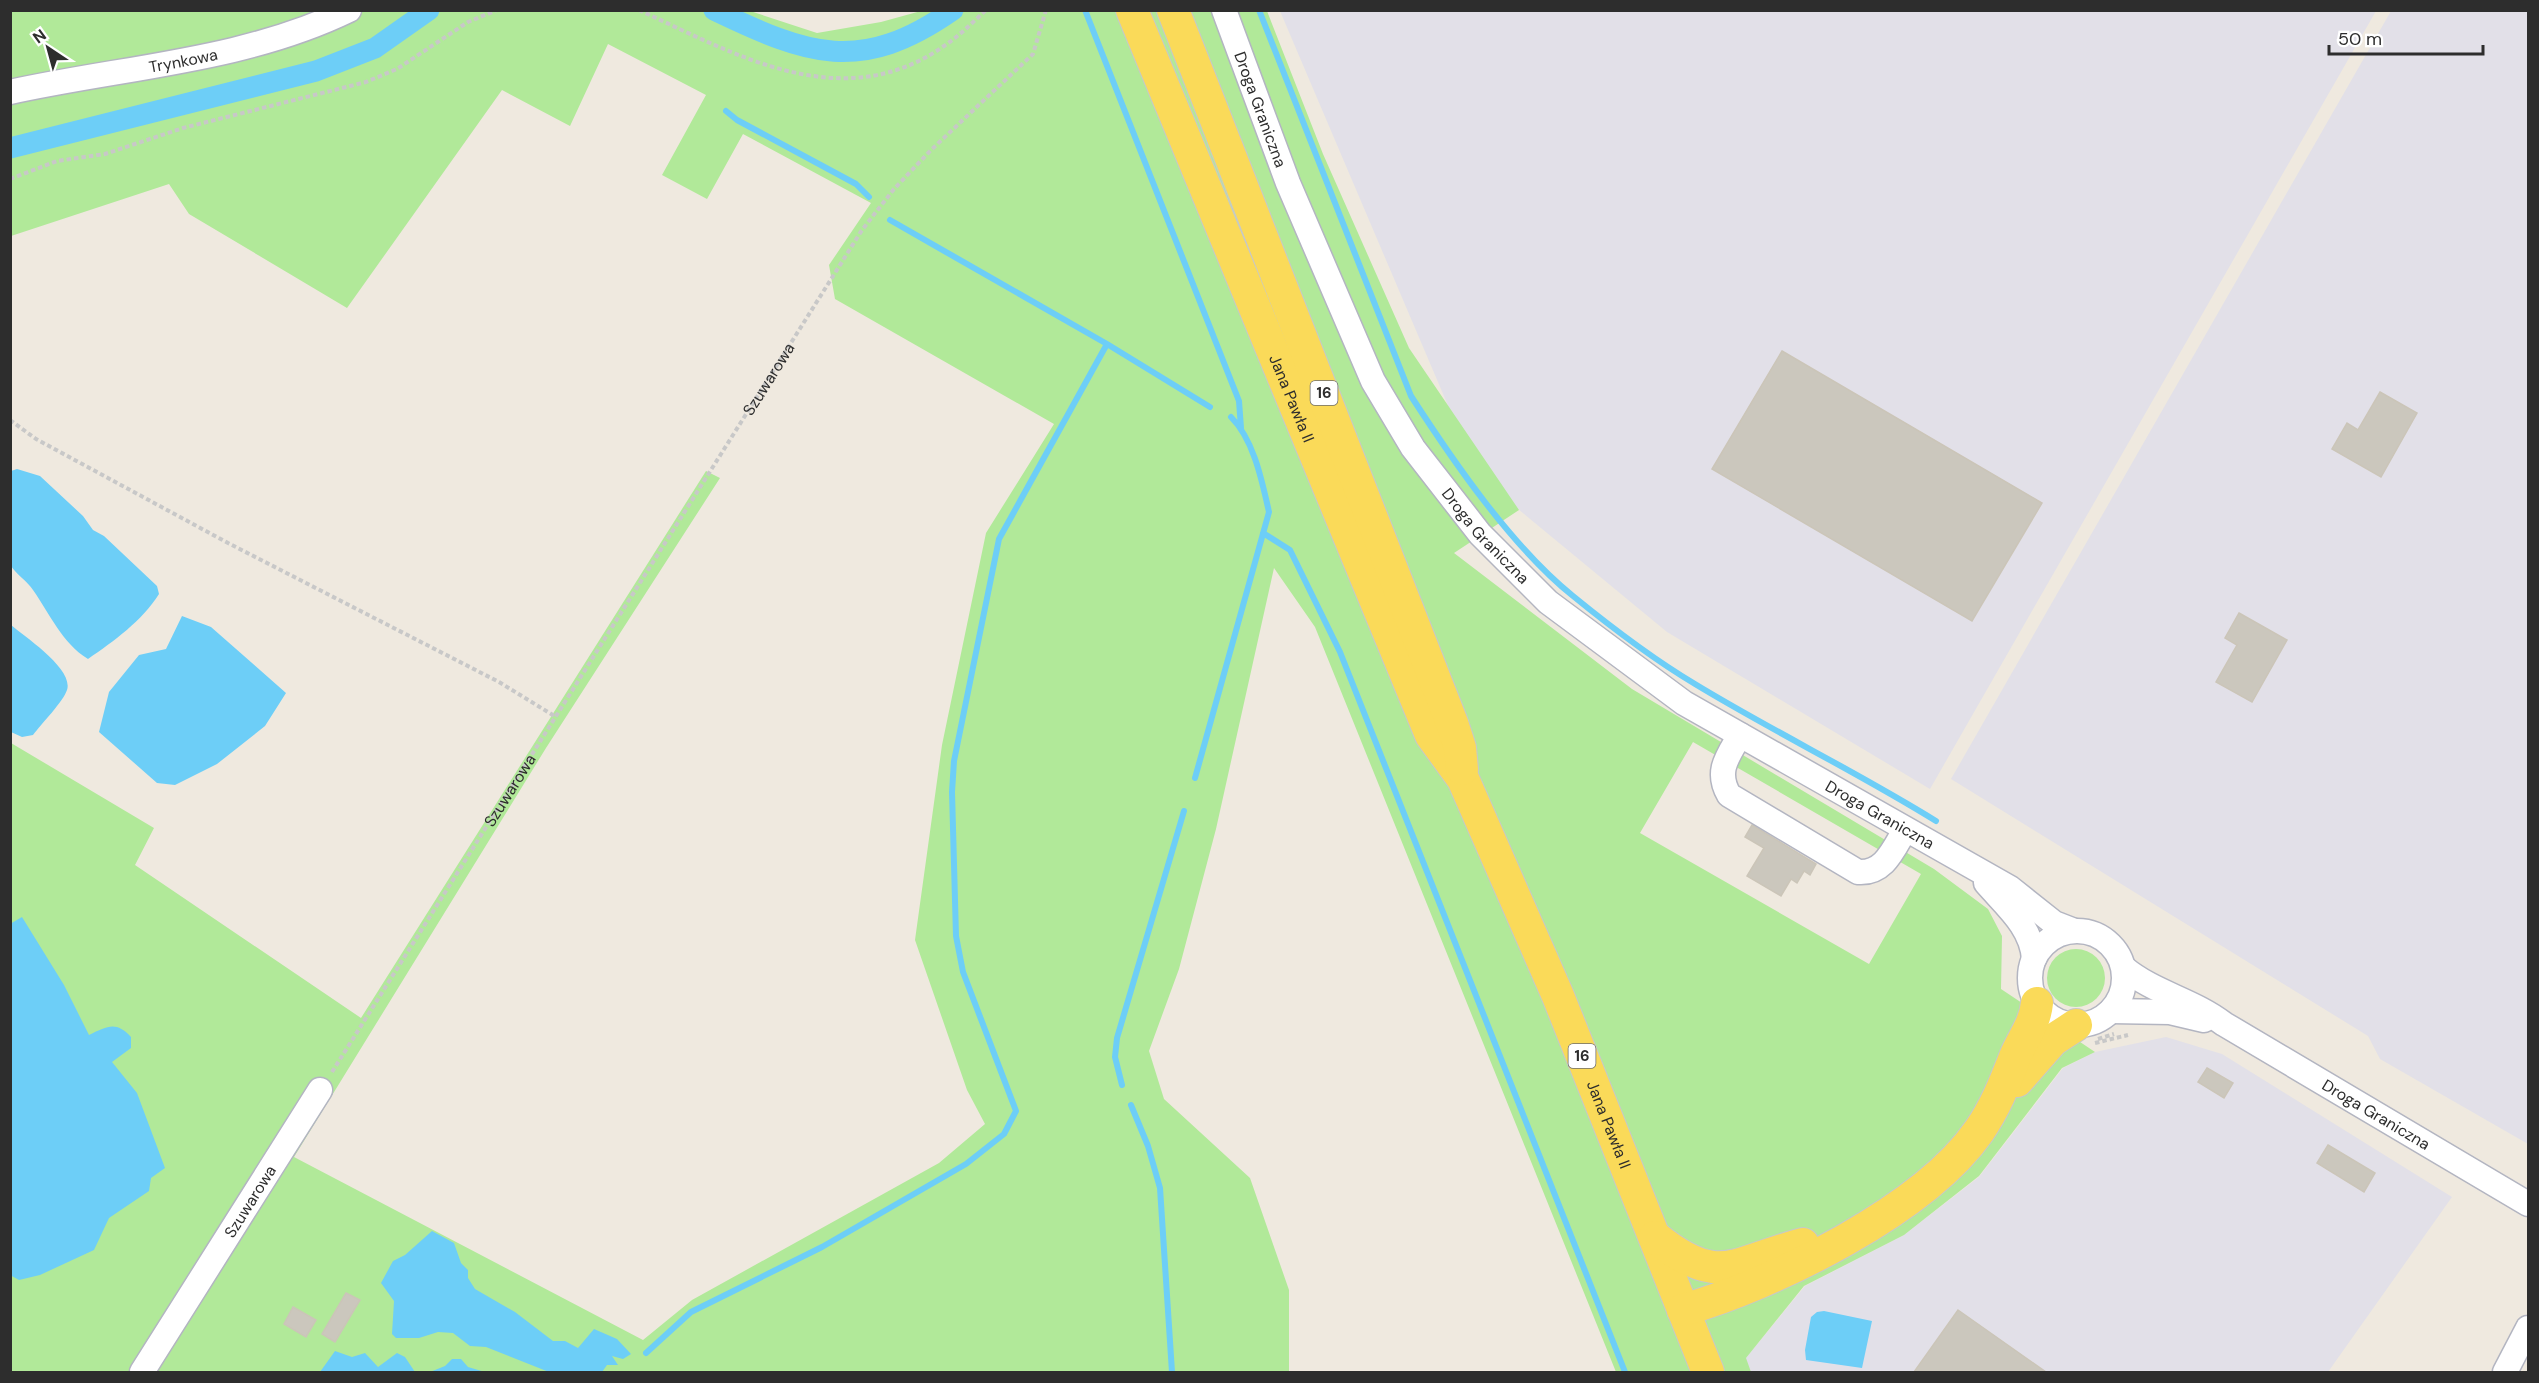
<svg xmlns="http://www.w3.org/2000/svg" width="2539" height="1383" font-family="'DM Sans',sans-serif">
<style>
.industrial{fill:#e2e0e8}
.green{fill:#b1e999;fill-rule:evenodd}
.water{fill:#6dcef7}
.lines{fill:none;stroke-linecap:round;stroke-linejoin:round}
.stream{stroke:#6dcef7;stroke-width:6}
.canal{stroke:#6dcef7;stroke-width:21}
.building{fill:#cbc7bd;stroke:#cbc5b8;stroke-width:1.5}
.minor-casing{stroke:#b3b5c1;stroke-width:27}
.major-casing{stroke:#c8c8c8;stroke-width:34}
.path{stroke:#c8c8c8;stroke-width:4;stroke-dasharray:4.5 3;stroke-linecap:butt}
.minor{stroke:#fff;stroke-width:24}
.major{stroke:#fada59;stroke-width:32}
.labels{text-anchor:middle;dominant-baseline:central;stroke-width:4.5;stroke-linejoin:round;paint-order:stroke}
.shield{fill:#fff;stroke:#6c6c6c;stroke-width:1.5}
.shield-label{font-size:15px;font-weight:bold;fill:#2d2d2d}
.street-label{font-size:16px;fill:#2d2d2d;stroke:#fff}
</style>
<rect width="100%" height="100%" fill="#efe9df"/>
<path class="industrial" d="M 1280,11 L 2376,11 L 1930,789 L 1667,632 L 1478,476 Z
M 2391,11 L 2528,11 L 2528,1144 L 2380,1059 L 2368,1036 L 1951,779 Z
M 2166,1037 L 2222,1054 L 2452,1197 L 2328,1372 L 1751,1372 L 1745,1359 L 1805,1286 L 1904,1235 L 1979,1177 L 2063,1068 L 2095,1052 Z"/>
<path class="green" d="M 747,10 L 817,33 L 881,22 L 921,11 L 1267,11 L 1323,154 L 1409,348 L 1519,510 L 1454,553 L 1632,689 L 1934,869 L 1988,909 L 2002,936 L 2001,989 L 2095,1052 L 2062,1068 L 1979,1176 L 1904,1235 L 1804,1286 L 1746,1358 L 1751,1372 L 1616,1372 L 1315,627 L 1274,568 L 1216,829 L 1179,969 L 1149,1051 L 1164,1099 L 1250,1178 L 1289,1290 L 1289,1372 L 11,1372 L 11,743 L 154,828 L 135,865 L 361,1018 L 706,471 L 720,478 L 546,748 L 294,1157 L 643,1340 L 692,1300 L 939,1163 L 985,1124 L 967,1090 L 915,940 L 942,745 L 986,533 L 1054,424 L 835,299 L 829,265 L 871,203 L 743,134 L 707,199 L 662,175 L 706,95 L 608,44 L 570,126 L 502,90 L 347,308 L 189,214 L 169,184 L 11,236 L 10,11 ZM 1693,742 L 1921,874 L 1869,964 L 1640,833 Z
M2047 978a29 29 0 1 1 58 0a29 29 0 1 1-58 0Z"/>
<path class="water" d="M 17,469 L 40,476 L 83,516 L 93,530 L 104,536 L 157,586 L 159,594 C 142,621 114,641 88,659 C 62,643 50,614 33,590 C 27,581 17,575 11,566 L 11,471 Z
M 182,616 L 211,627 L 286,693 L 265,726 L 217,764 L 175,785 L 157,783 L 99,732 L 109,692 L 139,655 L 166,649 Z
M 11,625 C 25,637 74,669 67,690 C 63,702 41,724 33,735 L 22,737 L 11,732 Z
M 22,917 L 64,985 L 89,1035 C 108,1026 116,1021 131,1037 L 131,1048 L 112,1062 L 137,1093 L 165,1168 L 151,1178 L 149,1191 L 109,1218 L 94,1250 L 40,1275 L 19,1280 L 10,1275 L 10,924 Z
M 432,1231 L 454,1243 L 461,1263 L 468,1270 L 468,1278 L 475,1289 L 515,1312 L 553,1341 L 565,1341 L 578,1348 L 594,1329 L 617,1339 L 631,1354 L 623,1359 L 612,1356 L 618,1365 L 607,1365 L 602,1372 L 549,1372 L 486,1347 L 470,1346 L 453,1333 L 438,1332 L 419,1338 L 396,1338 L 392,1334 L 394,1301 L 381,1283 L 393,1261 L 405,1255 Z
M 1824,1311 L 1872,1321 L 1862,1368 L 1806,1360 L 1805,1350 L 1811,1317 L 1817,1312 Z
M 335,1351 L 352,1357 L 365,1353 L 378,1367 L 397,1353 L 405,1357 L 415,1372 L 320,1372 Z
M 452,1359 L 461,1359 L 468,1367 L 485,1372 L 430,1372 L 445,1366 Z"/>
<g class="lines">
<path class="stream" d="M 1085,10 L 1239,401 L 1241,428
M 1259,10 L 1411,396 C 1453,461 1512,547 1573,596 C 1611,627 1653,659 1695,684 C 1774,732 1857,772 1936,821
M 726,111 L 737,120 L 856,184 L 869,197
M 1107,344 L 1210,407
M 1263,533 L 1290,550 L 1340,652 L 1625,1372
M 1195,778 L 1269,512 C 1262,481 1254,440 1231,417
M 1122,1085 L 1115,1057 L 1117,1038 L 1184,811
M 1131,1105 L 1148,1146 L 1160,1188 L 1172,1372
M 646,1353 L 691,1312 L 822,1247 L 966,1164 L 1004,1134 L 1016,1111 L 963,972 L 956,936 L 952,792 L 954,761 L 999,539 L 1107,344 L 890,220"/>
<path class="canal" d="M 714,10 C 808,55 860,75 953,10
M 10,148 L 316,71 L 375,48 L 429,10"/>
</g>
<path class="building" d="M 1782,351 L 2042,503 L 1972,621 L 1712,469 Z
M 2380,392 L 2417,413 L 2381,477 L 2332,449 L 2347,423 L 2358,430 Z
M 2239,613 L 2287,640 L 2252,702 L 2216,682 L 2237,645 L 2225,638 Z
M 1752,825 L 1816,864 L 1810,875 L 1804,871 L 1797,883 L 1791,879 L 1781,896 L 1747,876 L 1764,848 L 1745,837 Z
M 2207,1068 L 2233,1083 L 2224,1098 L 2198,1082 Z
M 2328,1145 L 2375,1173 L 2364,1192 L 2317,1163 Z
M 346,1293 L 360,1300 L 335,1342 L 322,1334 Z
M 293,1307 L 316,1320 L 306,1337 L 284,1324 Z
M 1958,1310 L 2046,1372 L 1914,1372 Z"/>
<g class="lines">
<defs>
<g id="minor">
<path id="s2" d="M 1224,10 L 1288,183 L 1373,381 L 1413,448 L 1480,534 L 1548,602 L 1684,703 L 2010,888 L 2054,923 L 2072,930"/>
<path id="s3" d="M 10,92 C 123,67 244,61 349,10"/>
<path d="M 1740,735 C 1728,756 1715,771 1729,795 L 1858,872 C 1884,874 1893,850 1905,830"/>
<path d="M 1986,883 C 2006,906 2032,927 2034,959"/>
<circle cx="2077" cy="978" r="47"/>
<path id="s4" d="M 2124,968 C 2154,993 2193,1000 2224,1024 L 2528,1204"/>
<path d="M 2111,1011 L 2170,1012 L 2204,1020"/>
<path id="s5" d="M 142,1372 L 320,1090"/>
<path d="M 2505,1372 L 2528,1328"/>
</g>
<g id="major">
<path id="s6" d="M 1132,10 L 1431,735 L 1463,779 L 1558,996 L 1708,1372"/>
<path d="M 1173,10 L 1452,723 L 1460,748 L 1462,769"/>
<path d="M 2017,1081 L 2053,1040 L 2076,1025"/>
<path d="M 1655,1237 C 1719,1289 1733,1262 1803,1244"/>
<path d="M 1683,1310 C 1774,1284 1924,1210 1979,1131 C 1995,1108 2005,1083 2015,1057 C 2023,1038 2035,1024 2037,1003"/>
</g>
</defs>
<use href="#minor" class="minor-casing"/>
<use href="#major" class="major-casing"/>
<g class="path">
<path d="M 639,10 C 737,55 842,117 944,46 C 959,36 972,23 986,10"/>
<path d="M 10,179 L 57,161 L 105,154 L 183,128 L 366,82 L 397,69 L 468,22 L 497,10"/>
<path d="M 10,420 L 36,439 L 228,543 L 499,682 L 556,717"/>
<path d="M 2098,1039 L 2114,1034"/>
<path d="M 2095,1043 L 2128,1035"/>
<path id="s1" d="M 332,1072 L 862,230 L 894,189 L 931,150 L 1033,54 L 1046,10"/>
</g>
<use href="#minor" class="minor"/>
<use href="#major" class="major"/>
</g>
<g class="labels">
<g class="shield">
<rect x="1310.5" y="381" width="27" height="24" rx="4.5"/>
<rect x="1568.5" y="1044" width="27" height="24" rx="4.5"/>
</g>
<g class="shield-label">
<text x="1324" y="393">16</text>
<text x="1582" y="1056">16</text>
</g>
<g class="street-label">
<text stroke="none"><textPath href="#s3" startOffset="176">Trynkowa</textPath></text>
<text stroke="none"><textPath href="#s2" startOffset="106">Droga Graniczna</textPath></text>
<text stroke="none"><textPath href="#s1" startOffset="819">Szuwarowa</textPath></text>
<text stroke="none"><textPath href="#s6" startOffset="420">Jana Pawła II</textPath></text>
<text stroke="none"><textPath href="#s2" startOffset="592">Droga Graniczna</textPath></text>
<text stroke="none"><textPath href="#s1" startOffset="333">Szuwarowa</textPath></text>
<text stroke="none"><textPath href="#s2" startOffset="1078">Droga Graniczna</textPath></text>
<text stroke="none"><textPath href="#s4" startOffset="292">Droga Graniczna</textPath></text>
<text stroke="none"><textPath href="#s6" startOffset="1214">Jana Pawła II</textPath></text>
<text stroke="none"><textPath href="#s5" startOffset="202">Szuwarowa</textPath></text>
</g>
</g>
<rect width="2539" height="1383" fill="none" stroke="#2d2d2d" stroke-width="24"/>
<g transform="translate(48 48) rotate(324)" stroke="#ffffff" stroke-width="4.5" paint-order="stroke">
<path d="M0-4.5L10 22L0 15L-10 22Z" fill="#2d2d2d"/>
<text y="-9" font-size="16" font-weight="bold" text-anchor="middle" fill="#2d2d2d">N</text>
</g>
<path d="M2329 45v9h154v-9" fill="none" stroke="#2d2d2d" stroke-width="3"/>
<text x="2338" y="45" font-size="18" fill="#2d2d2d" stroke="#ffffff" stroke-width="4.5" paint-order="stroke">50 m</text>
</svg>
